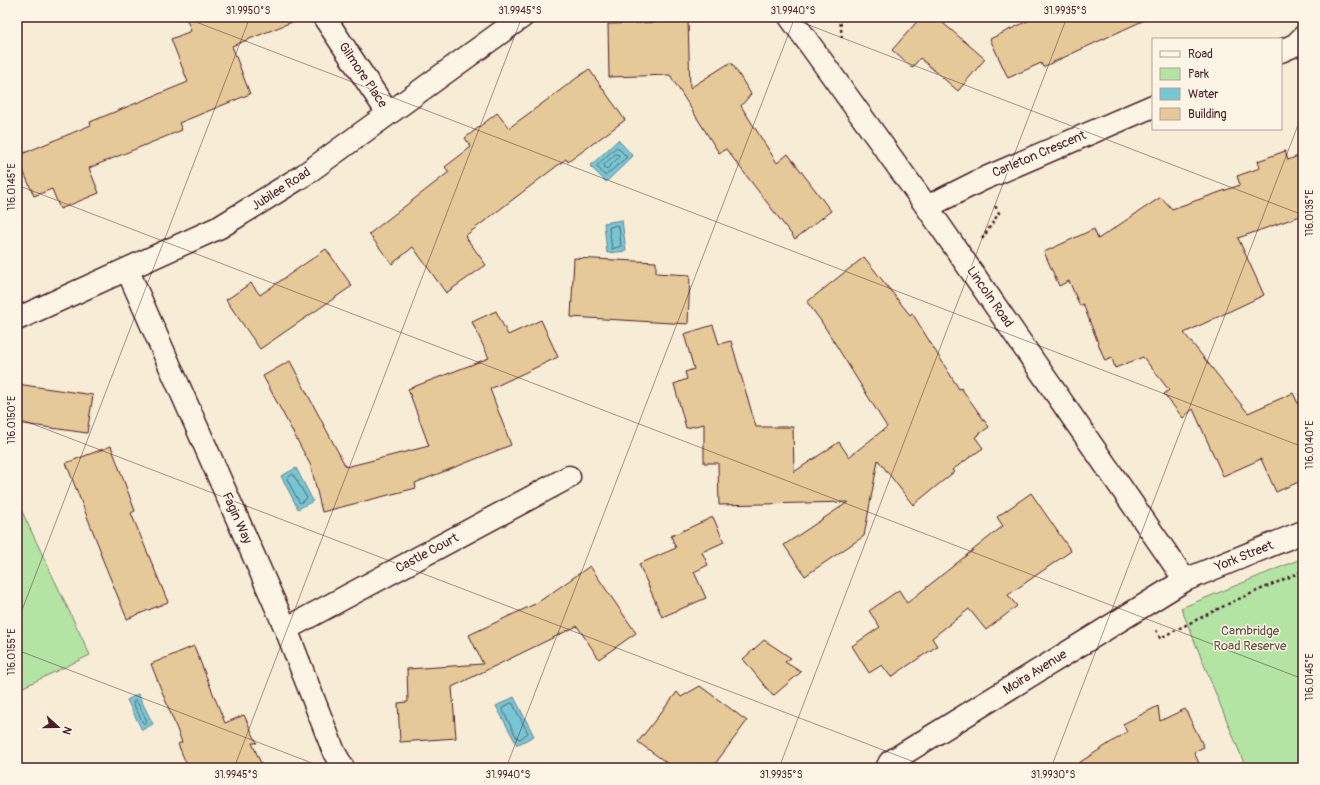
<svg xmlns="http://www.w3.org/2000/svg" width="1320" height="785" font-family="Pangolin,sans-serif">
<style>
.green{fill:#b3e4a4;stroke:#7e8268}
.water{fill:#77c6d4;stroke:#658390}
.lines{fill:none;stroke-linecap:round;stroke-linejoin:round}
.shore{stroke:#5c626f;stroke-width:1}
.building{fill:#e5c999;stroke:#4a1f2b}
.minor-casing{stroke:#4a1f2b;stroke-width:25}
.tertiary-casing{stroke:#4a1f2b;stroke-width:25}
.path{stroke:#4a1f2b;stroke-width:2.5;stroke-dasharray:3 3;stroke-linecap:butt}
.minor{stroke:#fcf5e5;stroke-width:22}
.tertiary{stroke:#fcf5e5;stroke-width:22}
.ticks{fill:none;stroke:#4a1f2b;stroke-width:1;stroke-opacity:0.45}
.labels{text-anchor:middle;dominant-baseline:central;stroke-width:3;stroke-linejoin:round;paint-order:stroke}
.street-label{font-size:13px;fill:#4a1f2b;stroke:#fcf5e5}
.park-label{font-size:13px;fill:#645049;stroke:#fcf5e5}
.neatline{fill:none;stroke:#4a1f2b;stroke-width:1.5}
.ticks-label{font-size:10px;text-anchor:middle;fill:#4a1f2b}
</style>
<rect width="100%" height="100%" fill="#f7ecd6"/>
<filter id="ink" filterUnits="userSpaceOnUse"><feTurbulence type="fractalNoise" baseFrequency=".025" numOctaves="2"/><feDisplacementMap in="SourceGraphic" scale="8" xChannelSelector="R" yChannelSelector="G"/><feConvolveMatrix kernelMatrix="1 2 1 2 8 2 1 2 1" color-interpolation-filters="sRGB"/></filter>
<g filter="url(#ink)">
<path class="green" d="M 17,501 L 90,655 L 17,690 Z
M 1303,558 L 1303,768 L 1246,768 L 1181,608 Z"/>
<path class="water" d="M 618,140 L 633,156 L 606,182 L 590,166 Z
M 622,220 L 626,251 L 607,253 L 604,223 Z
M 296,468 L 313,501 L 298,509 L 281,476 Z
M 138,694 L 153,724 L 142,730 L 127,700 Z
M 514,697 L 534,736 L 517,745 L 496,706 Z"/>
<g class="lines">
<path class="shore" d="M 617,147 L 627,157 L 605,176 L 597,166 Z
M 616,154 L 619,155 L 619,157 L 607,169 L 605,168 L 604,165 Z
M 617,225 L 619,227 L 621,246 L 612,249 L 609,228 Z
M 293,474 L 307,498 L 301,503 L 299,502 L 287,479 Z
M 136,700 L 147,721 L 145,724 L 143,723 L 133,703 Z
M 511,703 L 513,704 L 528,733 L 520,739 L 517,738 L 502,709 Z"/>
</g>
<path class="building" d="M 186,17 L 302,18 L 232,46 L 250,94 L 179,123 L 182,130 L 89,168 L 99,193 L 60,209 L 52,189 L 34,196 L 17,156 L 91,125 L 90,122 L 188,82 L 171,39 L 191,31 Z
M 921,17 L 936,17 L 985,59 L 958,91 L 920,58 L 912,68 L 892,50 Z
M 1036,17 L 1151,17 L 1043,67 L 1041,63 L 1008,78 L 990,39 Z
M 688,21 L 690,88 L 731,62 L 751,94 L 741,106 L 777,163 L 788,154 L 831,211 L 795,239 L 726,149 L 719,153 L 670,75 L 609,77 L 608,24 Z
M 589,69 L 625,120 L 568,162 L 566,159 L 465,236 L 486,265 L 446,293 L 413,247 L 392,264 L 369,234 L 449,172 L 445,167 L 471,147 L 465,138 L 497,113 L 509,128 Z
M 1285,151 L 1288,160 L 1303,154 L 1303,215 L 1238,238 L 1264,295 L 1184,333 L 1248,413 L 1293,393 L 1303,414 L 1303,480 L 1276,492 L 1261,459 L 1223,476 L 1193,409 L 1183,418 L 1164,394 L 1169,390 L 1143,357 L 1115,368 L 1112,358 L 1105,361 L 1083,304 L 1080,306 L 1069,281 L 1059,286 L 1044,252 L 1094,229 L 1098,239 L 1161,197 L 1172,209 L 1240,185 L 1237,176 L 1260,168 L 1258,161 Z
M 326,249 L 352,286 L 260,349 L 226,300 L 251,283 L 260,295 Z
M 864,257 L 910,315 L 912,313 L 959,389 L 961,388 L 989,427 L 975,437 L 983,448 L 952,470 L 954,472 L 913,505 L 878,460 L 864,536 L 805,576 L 784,545 L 848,502 L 719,505 L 718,463 L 704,463 L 704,424 L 686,428 L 674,384 L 687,379 L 685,372 L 694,369 L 684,334 L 713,325 L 719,344 L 731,341 L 756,427 L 793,427 L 794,472 L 839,442 L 849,457 L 887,427 L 821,321 L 807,302 Z
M 574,258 L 656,262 L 656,273 L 690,275 L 688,324 L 571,317 Z
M 496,311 L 508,335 L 541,320 L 558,357 L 490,389 L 511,445 L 415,483 L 416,488 L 322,512 L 311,466 L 263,376 L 290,361 L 346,467 L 429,446 L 408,389 L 489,358 L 472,322 Z
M 17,384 L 93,395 L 87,433 L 17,423 Z
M 111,446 L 135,511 L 131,513 L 168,602 L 127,619 L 100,553 L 101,552 L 66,463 Z
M 1031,493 L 1071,551 L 1008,595 L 1017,606 L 986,630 L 969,609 L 932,638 L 937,646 L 891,677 L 882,665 L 869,673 L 852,646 L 880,627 L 869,611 L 899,590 L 907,603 L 1003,526 L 997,517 Z
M 713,517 L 724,542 L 702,552 L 708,565 L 694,572 L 706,598 L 662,617 L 639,564 L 676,548 L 671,536 Z
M 590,566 L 636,633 L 599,659 L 577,626 L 452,687 L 456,738 L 400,742 L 398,703 L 408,702 L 407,669 L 483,664 L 469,635 L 537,603 Z
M 764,640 L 791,658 L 785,662 L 801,672 L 773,696 L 743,659 Z
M 194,646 L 225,723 L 244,715 L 257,743 L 252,743 L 263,768 L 188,768 L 178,744 L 182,742 L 151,664 Z
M 700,686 L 747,721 L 712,768 L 674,768 L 638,742 L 677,692 L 681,697 Z
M 1158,706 L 1160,721 L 1185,709 L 1204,747 L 1194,752 L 1201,768 L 1071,768 L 1127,732 L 1123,724 Z"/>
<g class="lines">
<defs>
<path id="minor" d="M 324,17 L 388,113
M 1281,51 L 1295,45 L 1303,37
M 927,207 L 981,180 L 1153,106
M 127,269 L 286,629 L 334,752 L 343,768
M 17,319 L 220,227 L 304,175 L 522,17
M 286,629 L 569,477
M 887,768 L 890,762 L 1185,580 L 1303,532"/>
<path id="tertiary" d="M 790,17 L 927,207 L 1185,580"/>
</defs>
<use href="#minor" class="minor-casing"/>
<use href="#tertiary" class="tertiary-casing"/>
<path class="path" d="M 840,17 L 842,40
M 982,239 L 999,213 L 994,204
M 1156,630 L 1160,638 L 1234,601 L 1303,571"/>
<use href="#minor" class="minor"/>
<use href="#tertiary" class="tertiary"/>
</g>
</g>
<path class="ticks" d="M 183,17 L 1303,447M 788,17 L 1303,215M 17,185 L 1303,679M 17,418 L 930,768M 17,623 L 250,17M 17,650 L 325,768M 234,768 L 522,17M 506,768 L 795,17M 779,768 L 1067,17M 1051,768 L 1303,112"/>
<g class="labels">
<g class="street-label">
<text transform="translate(363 75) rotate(56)">Gilmore Place</text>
<text transform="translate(1039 154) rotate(-23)">Carleton Crescent</text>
<text transform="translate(281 189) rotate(-33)">Jubilee Road</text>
<text transform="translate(990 297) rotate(55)">Lincoln Road</text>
<text transform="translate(237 518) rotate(66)">Fagin Way</text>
<text transform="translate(427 553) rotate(-28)">Castle Court</text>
<text transform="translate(1244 556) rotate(-22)">York Street</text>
<text transform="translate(1035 672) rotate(-32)">Moira Avenue</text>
</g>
<g class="park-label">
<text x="1250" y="631">Cambridge<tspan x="1250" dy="15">Road Reserve</tspan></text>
</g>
</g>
<rect width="1320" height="785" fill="none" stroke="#fcf5e5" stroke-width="44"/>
<rect x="1152" y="38" width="130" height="92" fill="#fcf5e5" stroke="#b59f9b"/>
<rect x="1160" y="51" width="20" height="6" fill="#fcf5e5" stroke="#b59f9b"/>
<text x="1188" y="58" font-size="12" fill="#4a1f2b">Road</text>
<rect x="1160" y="68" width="20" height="12" fill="#b3e4a4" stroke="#b59f9b"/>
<text x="1188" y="78" font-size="12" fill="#4a1f2b">Park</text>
<rect x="1160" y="88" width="20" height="12" fill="#77c6d4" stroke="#b59f9b"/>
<text x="1188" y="98" font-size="12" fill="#4a1f2b">Water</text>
<rect x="1160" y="108" width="20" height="12" fill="#e5c999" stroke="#b59f9b"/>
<text x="1188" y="118" font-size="12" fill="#4a1f2b">Building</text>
<g transform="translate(58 727) rotate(111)" stroke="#fcf5e5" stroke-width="3" paint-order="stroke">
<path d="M0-3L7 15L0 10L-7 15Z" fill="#4a1f2b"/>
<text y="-6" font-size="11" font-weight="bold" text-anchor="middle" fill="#4a1f2b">N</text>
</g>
<rect x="22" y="22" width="1276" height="741" class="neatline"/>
<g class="ticks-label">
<text x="248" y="14">31.9950°S</text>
<text x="520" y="14">31.9945°S</text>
<text x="793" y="14">31.9940°S</text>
<text x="1065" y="14">31.9935°S</text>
<text transform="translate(11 187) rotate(-90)" y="4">116.0145°E</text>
<text transform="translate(1309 213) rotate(-90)" y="4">116.0135°E</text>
<text transform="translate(11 420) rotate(-90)" y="4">116.0150°E</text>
<text transform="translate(1309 445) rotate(-90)" y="4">116.0140°E</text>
<text transform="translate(11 652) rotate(-90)" y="4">116.0155°E</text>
<text transform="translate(1309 677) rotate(-90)" y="4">116.0145°E</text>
<text x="236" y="778">31.9945°S</text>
<text x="508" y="778">31.9940°S</text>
<text x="781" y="778">31.9935°S</text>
<text x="1053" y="778">31.9930°S</text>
</g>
</svg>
